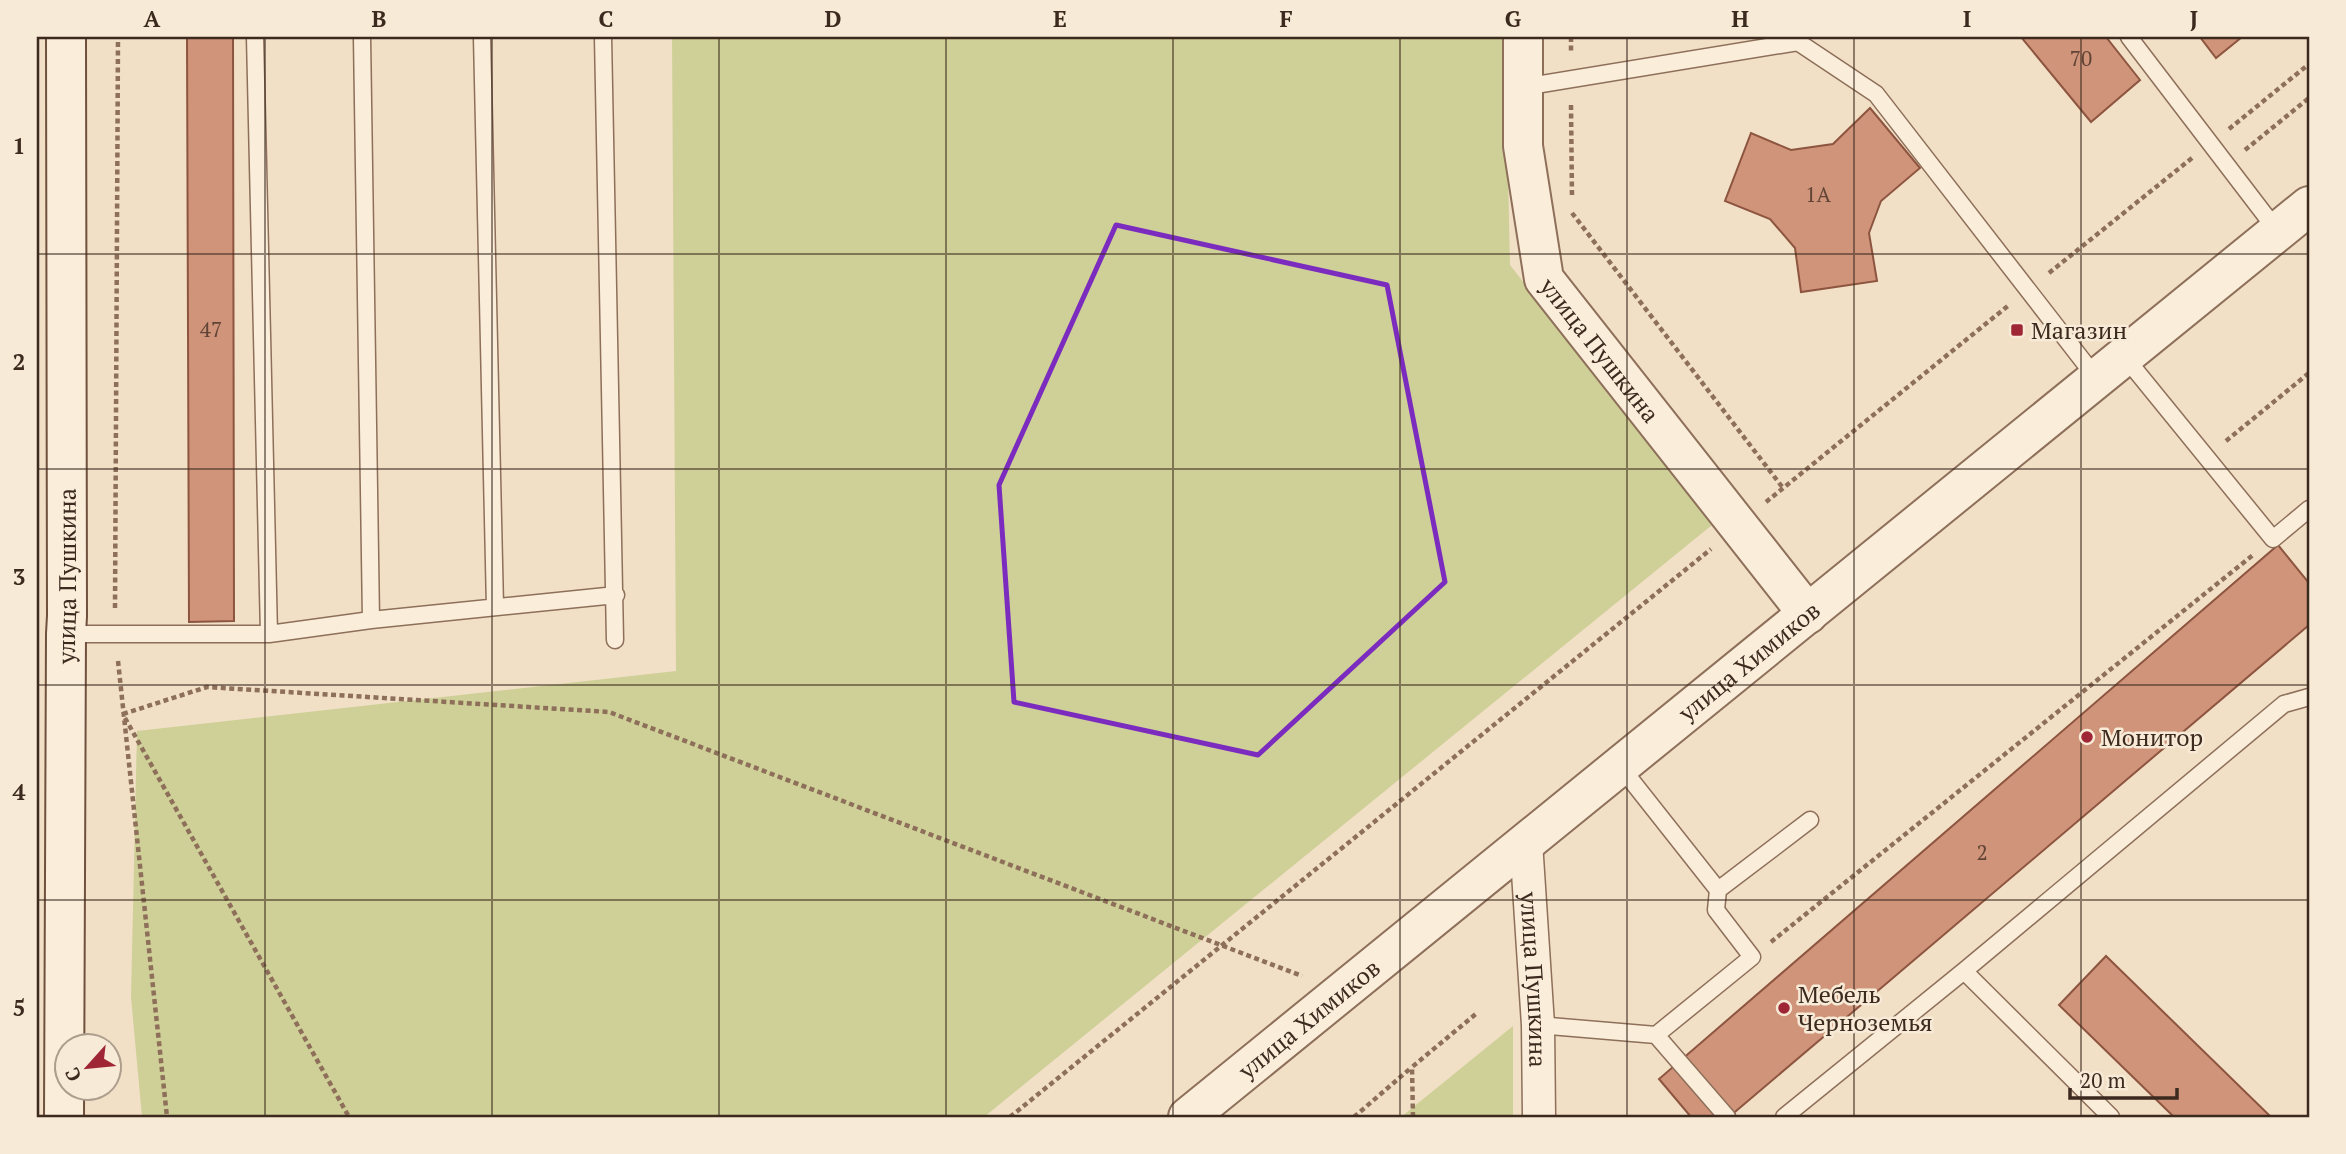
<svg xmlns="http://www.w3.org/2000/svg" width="2346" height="1154" font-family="'PT Serif',serif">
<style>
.green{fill:#cfd098}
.building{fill:#d0947a;stroke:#8d553f;stroke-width:2}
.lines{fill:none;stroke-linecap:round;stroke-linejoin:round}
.service-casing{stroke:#8d6f5a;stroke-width:19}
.minor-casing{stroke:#8d6f5a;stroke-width:35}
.tertiary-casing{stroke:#8d6f5a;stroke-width:42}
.secondary-casing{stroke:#6f513d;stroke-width:42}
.path{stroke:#8d6f5a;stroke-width:4.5;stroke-dasharray:5 3.5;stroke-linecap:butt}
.service{stroke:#faedda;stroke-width:16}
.minor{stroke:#faedda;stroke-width:32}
.tertiary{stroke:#faedda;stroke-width:38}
.secondary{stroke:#faedda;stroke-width:38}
.marked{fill:none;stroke:#7b2cbf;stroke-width:5;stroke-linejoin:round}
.grid{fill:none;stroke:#3c2a1f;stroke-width:2;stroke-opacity:0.55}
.poi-dot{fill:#9f2735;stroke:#f7ead6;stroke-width:2.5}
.labels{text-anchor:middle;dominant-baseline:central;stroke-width:5;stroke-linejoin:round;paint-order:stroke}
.number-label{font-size:21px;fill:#614436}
.poi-label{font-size:24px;fill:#3c2a1f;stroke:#f7ead6;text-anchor:start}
.street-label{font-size:24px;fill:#3c2a1f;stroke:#f7ead6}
.neatline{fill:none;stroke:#3c2a1f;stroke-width:2.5}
.grid-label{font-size:23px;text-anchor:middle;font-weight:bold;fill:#3c2a1f}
</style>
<rect width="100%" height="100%" fill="#f1dfc6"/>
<path class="green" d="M 672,37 L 1505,37 L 1510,265 L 1712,525 L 984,1117 L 142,1117 L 131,997 L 137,731 L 676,671 Z
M 1513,1026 L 1513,1117 L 1401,1117 Z"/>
<path class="building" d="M 187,37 L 233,37 L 234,621 L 189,622 Z
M 2021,37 L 2106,37 L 2140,80 L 2091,122 Z
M 2200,37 L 2242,37 L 2216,58 Z
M 1870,108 L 1920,168 L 1881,201 L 1869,233 L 1877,281 L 1801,292 L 1795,248 L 1770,219 L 1725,201 L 1751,133 L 1791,150 L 1833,144 Z
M 2278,545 L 2309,583 L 2309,625 L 1729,1117 L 1691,1117 L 1659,1079 Z
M 2106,956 L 2271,1117 L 2174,1117 L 2059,1005 Z"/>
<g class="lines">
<defs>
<path id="service" d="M 255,37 L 269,634
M 362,37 L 371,620
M 482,37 L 495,607
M 603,37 L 615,640
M 2129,37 L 2278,232
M 1523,87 L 1798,42 L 1876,94 L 2097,379
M 2124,356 L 2273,539 L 2309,509
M 66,634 L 269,634 L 371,620 L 616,595
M 1620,766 L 1718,890 L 1810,820
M 1964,971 L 2111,1117
M 1538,1025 L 1656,1035 L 1727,1117
M 1656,1035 L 1752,957 L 1716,910 L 1718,890
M 1784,1117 L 1964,971 L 2284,704 L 2309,697"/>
<g id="minor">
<path id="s1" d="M 1526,842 L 1538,1025 L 1539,1117"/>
</g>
<g id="tertiary">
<path id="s2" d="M 1523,37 L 1523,146 L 1544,279 L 1808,614"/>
<path id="s3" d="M 1188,1117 L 2309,206"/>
</g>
<g id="secondary">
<path id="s4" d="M 64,1117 L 66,634 L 67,616 L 66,37"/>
</g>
</defs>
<use href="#service" class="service-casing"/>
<use href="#minor" class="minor-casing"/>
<use href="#tertiary" class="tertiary-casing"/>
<use href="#secondary" class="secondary-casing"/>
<path class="path" d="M 1571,37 L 1571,54
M 1571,105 L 1572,198
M 2229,129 L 2309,64
M 2245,150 L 2309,98
M 1572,213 L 1783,488
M 2049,273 L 2192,158
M 2226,441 L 2309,373
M 1766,502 L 2009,305
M 115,608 L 118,37
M 118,661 L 167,1117
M 123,714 L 207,687 L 609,712 L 1302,976
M 125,718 L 349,1117
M 1771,942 L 2253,555
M 1010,1117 L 1711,549
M 1354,1117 L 1412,1067
M 1413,1117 L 1412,1067 L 1477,1013"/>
<use href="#service" class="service"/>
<use href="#minor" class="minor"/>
<use href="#tertiary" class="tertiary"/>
<use href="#secondary" class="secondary"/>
</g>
<path class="marked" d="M 1116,225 L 1387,285 L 1445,582 L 1258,755 L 1014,702 L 999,485 Z"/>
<path class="grid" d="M 265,37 L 265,1117M 492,37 L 492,1117M 719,37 L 719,1117M 946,37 L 946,1117M 1173,37 L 1173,1117M 1400,37 L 1400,1117M 1627,37 L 1627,1117M 1854,37 L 1854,1117M 2081,37 L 2081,1117M 37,254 L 2309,254M 37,469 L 2309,469M 37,685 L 2309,685M 37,900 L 2309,900"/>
<g class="poi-dot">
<rect x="2010" y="323" width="14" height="14" rx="3.5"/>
<circle cx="2087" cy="737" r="7"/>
<circle cx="1784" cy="1008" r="7"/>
</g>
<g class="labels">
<g class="number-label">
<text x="2081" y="58">70</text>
<text x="1818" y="194">1А</text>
<text x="211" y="329">47</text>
<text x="1982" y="852">2</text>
</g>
<g class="poi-label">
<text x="2031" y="330">Магазин</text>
<text x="2101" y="737">Монитор</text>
<text x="1798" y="994">Мебель<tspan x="1798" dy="28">Черноземья</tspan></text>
</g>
<g class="street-label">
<text stroke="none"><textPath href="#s2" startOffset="334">улица Пушкина</textPath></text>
<text stroke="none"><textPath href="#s4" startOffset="541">улица Пушкина</textPath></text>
<text stroke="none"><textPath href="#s3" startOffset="723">улица Химиков</textPath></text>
<text stroke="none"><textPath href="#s1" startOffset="138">улица Пушкина</textPath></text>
<text stroke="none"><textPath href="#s3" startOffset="156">улица Химиков</textPath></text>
</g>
</g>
<rect width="2346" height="1154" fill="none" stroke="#f7ead6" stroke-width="77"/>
<g transform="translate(88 1067) rotate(243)"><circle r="33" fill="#f7ead6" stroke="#ac9d8d" stroke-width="2"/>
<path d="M0-5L12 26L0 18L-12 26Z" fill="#9f2735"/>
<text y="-10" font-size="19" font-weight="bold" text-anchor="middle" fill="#3c2a1f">С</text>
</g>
<path d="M2070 1088v10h107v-10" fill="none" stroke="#3c2a1f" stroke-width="3.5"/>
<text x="2080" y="1088" font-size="21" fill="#3c2a1f" stroke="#f7ead6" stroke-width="5" paint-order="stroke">20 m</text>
<rect x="38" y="38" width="2270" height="1078" class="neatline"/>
<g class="grid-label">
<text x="152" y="27">A</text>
<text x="379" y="27">B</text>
<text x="606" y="27">C</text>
<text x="833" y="27">D</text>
<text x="1060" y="27">E</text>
<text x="1286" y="27">F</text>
<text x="1513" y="27">G</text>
<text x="1740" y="27">H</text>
<text x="1967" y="27">I</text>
<text x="2194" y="27">J</text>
<text x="19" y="154">1</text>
<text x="19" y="370">2</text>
<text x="19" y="585">3</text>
<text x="19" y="800">4</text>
<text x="19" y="1016">5</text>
</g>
</svg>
